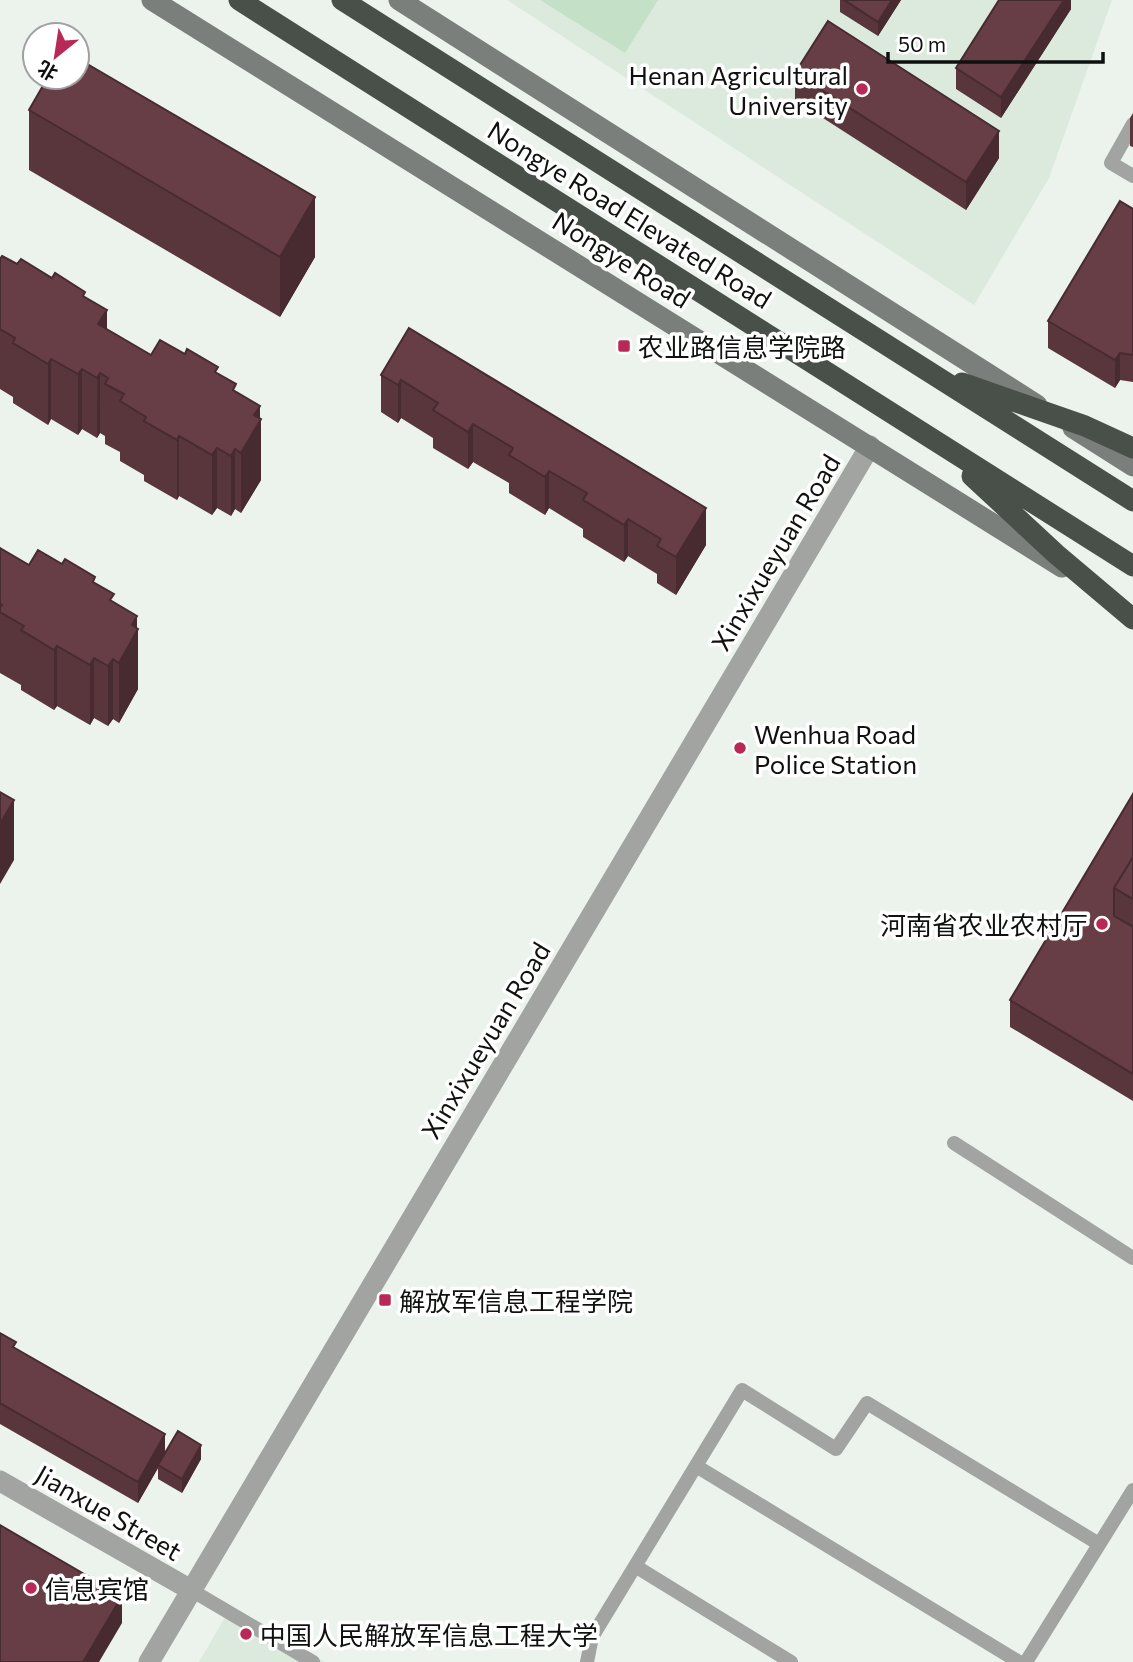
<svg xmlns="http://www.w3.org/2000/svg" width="1133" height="1662" font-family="Commissioner,'Noto Sans SC',sans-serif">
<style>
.built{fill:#dce9dd}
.green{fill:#c4e1c7}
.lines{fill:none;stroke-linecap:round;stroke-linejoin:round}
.lane{stroke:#a1a4a1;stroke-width:14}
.street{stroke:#a1a4a1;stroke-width:21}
.secondary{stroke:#7b7f7b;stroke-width:21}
.highway{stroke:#494f49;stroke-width:21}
.wall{fill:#59353c}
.shaded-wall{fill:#482b31}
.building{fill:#673e46;stroke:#482b31;stroke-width:2}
.poi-dot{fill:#b82957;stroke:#fff;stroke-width:2.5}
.labels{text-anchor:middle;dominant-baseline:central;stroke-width:7;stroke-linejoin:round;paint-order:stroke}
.poi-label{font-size:26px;fill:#0f110f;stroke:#fff;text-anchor:start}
.street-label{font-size:26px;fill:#0f110f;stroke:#fff}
</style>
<rect width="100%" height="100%" fill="#ebf3ec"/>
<path class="built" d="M 507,0 L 1112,0 L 1049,178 L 974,305 Z
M 231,1607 L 325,1662 L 199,1662 Z"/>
<path class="green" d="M 540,0 L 658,0 L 625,53 Z"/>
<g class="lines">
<path class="lane" d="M 1133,124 L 1111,163 L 1133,176
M 954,1143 L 1133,1258
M 696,1466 L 1019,1662
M 635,1566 L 791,1662
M 191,1590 L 313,1662
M 587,1662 L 592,1637 L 742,1390 L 836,1449 L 867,1403 L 1099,1544
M 1026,1662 L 1133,1490"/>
<path class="street" d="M 0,1481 L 191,1590
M 149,1662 L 870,446"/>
<path class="secondary" d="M 152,0 L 1062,567
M 399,0 L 1037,405
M 1073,428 L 1133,466"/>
<path class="highway" d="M 239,0 L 1133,566
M 342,0 L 1133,501
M 962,383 L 1085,426 L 1133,448
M 972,476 L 1056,554 L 1133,619"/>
</g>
<path class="wall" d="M 840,0 L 901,0 L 878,36 L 840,12 Z
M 1071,0 L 1071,9 L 1001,118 L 956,89 L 956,68 Z
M 795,73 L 999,158 L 966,210 L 795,100 Z
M 29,110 L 315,257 L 280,317 L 29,170 Z
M 1133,113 L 1133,147 L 1130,146 L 1130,118 Z
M 1133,209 L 1133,382 L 1120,380 L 1115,388 L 1048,348 L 1048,321 Z
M 0,259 L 17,264 L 85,297 L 107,329 L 151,355 L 218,374 L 236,392 L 260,419 L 261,480 L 241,513 L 235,509 L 231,516 L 217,508 L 212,515 L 179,496 L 177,500 L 144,481 L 144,475 L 120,461 L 120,452 L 105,444 L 105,436 L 100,433 L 97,438 L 82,429 L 78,435 L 51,419 L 48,425 L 13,403 L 13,397 L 0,389 Z
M 409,328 L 706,545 L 676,595 L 657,583 L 657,574 L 628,556 L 624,562 L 583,537 L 583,529 L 549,508 L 545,515 L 509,493 L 509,483 L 473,462 L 468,469 L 433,448 L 433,438 L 401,418 L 398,423 L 381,412 L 381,375 Z
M 0,548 L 29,565 L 95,583 L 137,628 L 138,689 L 119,723 L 113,719 L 108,726 L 94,718 L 90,725 L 57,706 L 54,710 L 21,690 L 21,685 L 0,673 Z
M 1133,794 L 1133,1101 L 1010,1027 L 1010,1000 Z
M 0,1333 L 16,1349 L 165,1452 L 201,1459 L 182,1493 L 158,1479 L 158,1468 L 138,1503 L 0,1424 Z"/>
<path class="shaded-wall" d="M 892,0 L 901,0 L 878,36 L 878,22 Z
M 1064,0 L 1071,0 L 1071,9 L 1001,118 L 1001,97 Z
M 999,131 L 999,158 L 966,210 L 966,182 Z
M 315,197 L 315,257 L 280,317 L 280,257 Z
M 107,310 L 107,370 L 100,373 L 100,433 L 97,438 L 98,324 Z
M 1120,353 L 1120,380 L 1115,388 L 1115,360 Z
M 51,359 L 51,419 L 48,425 L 48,364 Z
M 82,369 L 82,429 L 78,435 L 78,374 Z
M 401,380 L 401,418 L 398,423 L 398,385 Z
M 260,406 L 260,422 L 261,419 L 261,480 L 241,513 L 241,453 L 254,415 Z
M 473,424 L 473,462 L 468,469 L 468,432 Z
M 179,436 L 179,496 L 177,500 L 177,440 Z
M 217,448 L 217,508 L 212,515 L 212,455 Z
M 235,449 L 235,509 L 231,516 L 231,456 Z
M 549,471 L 549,508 L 545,515 L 545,477 Z
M 706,508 L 706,545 L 676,595 L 676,557 Z
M 628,519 L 628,556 L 624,562 L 624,525 Z
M 137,616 L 137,631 L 138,629 L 138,689 L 119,723 L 119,663 L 132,625 Z
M 57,646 L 57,706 L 54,710 L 54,650 Z
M 94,658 L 94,718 L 90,725 L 90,665 Z
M 113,659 L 113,719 L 108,726 L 108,666 Z
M 14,800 L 14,860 L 0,884 L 0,824 Z
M 165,1434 L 165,1455 L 158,1465 L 158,1468 L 138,1503 L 138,1482 Z
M 201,1445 L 201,1459 L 182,1493 L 182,1479 Z
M 122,1596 L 122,1623 L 99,1662 L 83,1662 Z"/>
<path class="building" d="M 844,0 L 892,0 L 878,22 Z
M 999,0 L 1064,0 L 1001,97 L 956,68 Z
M 828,21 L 999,131 L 966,182 L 795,73 Z
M 77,58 L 315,197 L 280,257 L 29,110 L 48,77 L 77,77 Z
M 1120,201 L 1133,209 L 1133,355 L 1120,353 L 1115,360 L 1048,321 Z
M 2,256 L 17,264 L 21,259 L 52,278 L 55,273 L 85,292 L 83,296 L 107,310 L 98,324 L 151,355 L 160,340 L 185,354 L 187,349 L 218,367 L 215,372 L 236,384 L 233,390 L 260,406 L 254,415 L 261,419 L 241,453 L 235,449 L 231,456 L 217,448 L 212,455 L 179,436 L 177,440 L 144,421 L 146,417 L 120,401 L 124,394 L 105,384 L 108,378 L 100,373 L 97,378 L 82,369 L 78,374 L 51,359 L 48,364 L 13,343 L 15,338 L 0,329 L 0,259 Z
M 409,328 L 706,508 L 676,557 L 657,546 L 661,539 L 628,519 L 624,525 L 583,500 L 587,493 L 549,471 L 545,477 L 509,455 L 513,448 L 473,424 L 468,432 L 433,410 L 438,403 L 401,380 L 398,385 L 381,375 Z
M 0,548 L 29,565 L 38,550 L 62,564 L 65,559 L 95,577 L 93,582 L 114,594 L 110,600 L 137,616 L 132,625 L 138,629 L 119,663 L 113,659 L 108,666 L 94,658 L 90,665 L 57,646 L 54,650 L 21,630 L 24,626 L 0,612 L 0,607 L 2,605 L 0,604 Z
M 0,792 L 14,800 L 0,824 Z
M 1133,794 L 1133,857 L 1114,888 L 1114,916 L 1133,927 L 1133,1074 L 1010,1000 Z
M 1133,857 L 1133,899 L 1114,888 Z
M 0,1333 L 16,1342 L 13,1347 L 165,1434 L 138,1482 L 0,1403 Z
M 178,1431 L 201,1445 L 182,1479 L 158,1465 Z
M 0,1525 L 122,1596 L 83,1662 L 0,1662 Z"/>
<g class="poi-dot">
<circle cx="862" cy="89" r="7"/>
<rect x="617" y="339" width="14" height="14" rx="3.5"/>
<circle cx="740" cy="748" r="7"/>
<circle cx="1102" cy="924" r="7"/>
<rect x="378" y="1293" width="14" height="14" rx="3.5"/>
<circle cx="31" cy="1588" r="7"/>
<circle cx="246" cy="1634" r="7"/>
</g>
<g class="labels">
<g class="poi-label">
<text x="848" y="74" text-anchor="end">Henan Agricultural<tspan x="848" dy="30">University</tspan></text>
<text x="638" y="346">农业路信息学院路</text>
<text x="754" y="733">Wenhua Road<tspan x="754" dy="30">Police Station</tspan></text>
<text x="1088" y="924" text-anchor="end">河南省农业农村厅</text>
<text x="399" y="1300">解放军信息工程学院</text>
<text x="45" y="1588">信息宾馆</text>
<text x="260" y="1634">中国人民解放军信息工程大学</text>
</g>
<g class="street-label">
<text transform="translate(630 214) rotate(32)">Nongye Road Elevated Road</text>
<text transform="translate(622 259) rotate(32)">Nongye Road</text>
<text transform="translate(775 552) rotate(-59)">Xinxixueyuan Road</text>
<text transform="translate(485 1040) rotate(-59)">Xinxixueyuan Road</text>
<text transform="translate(109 1512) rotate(30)">Jianxue Street</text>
</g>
</g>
<g transform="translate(56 56) rotate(210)"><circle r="33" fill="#ffffff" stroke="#9fa09f" stroke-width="2"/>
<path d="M0-5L12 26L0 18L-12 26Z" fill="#b82957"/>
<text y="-10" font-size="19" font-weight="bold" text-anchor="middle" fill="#0f110f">北</text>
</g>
<path d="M888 52v10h215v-10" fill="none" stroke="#0f110f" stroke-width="3.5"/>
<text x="898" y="52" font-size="21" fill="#0f110f" stroke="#ffffff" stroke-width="5" paint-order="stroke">50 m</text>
</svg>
